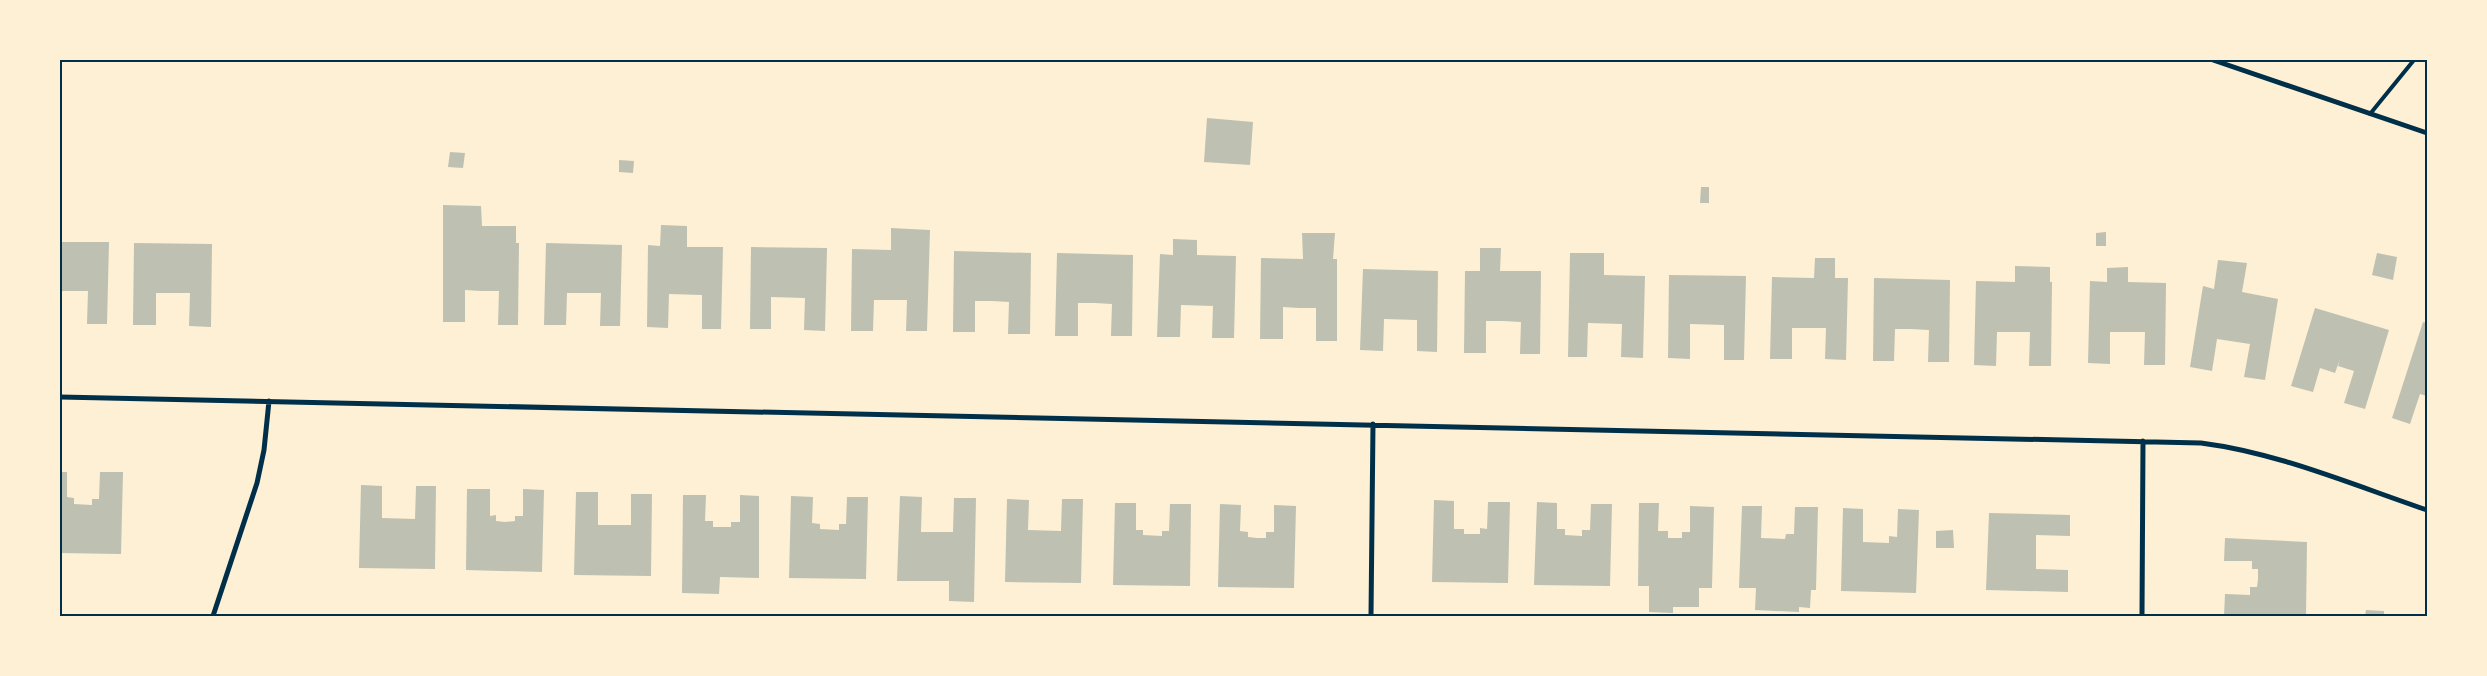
<svg xmlns="http://www.w3.org/2000/svg" width="2487" height="676" font-family="'Archivo Narrow',sans-serif">
<style>
.building{fill:#bec0b2}
.lines{fill:none;stroke-linecap:round;stroke-linejoin:round}
.service{stroke:#003049;stroke-width:4}
.minor{stroke:#003049;stroke-width:5}
.neatline{fill:none;stroke:#003049;stroke-width:2}
</style>
<rect width="100%" height="100%" fill="#fdf0d5"/>
<path class="building" d="M 1207,118 L 1253,122 L 1250,165 L 1204,162 Z
M 450,152 L 465,153 L 463,168 L 448,167 Z
M 619,160 L 634,161 L 633,173 L 619,172 Z
M 1701,187 L 1709,187 L 1709,203 L 1700,203 Z
M 443,205 L 481,206 L 482,226 L 516,226 L 516,243 L 519,243 L 518,325 L 498,325 L 499,291 L 481,291 L 465,290 L 465,322 L 443,322 Z
M 661,225 L 687,226 L 687,247 L 723,247 L 721,329 L 702,329 L 702,295 L 669,294 L 668,328 L 647,327 L 648,245 L 660,246 Z
M 891,228 L 930,230 L 927,331 L 906,331 L 907,300 L 874,300 L 873,331 L 851,331 L 852,249 L 891,250 Z
M 2106,232 L 2106,246 L 2096,246 L 2096,233 Z
M 1302,233 L 1335,233 L 1333,259 L 1337,259 L 1337,341 L 1316,341 L 1316,308 L 1299,308 L 1283,307 L 1283,339 L 1260,339 L 1261,258 L 1303,259 Z
M 1173,239 L 1197,240 L 1197,255 L 1236,256 L 1234,338 L 1212,338 L 1213,306 L 1181,305 L 1180,337 L 1157,337 L 1160,254 L 1173,255 Z
M 60,242 L 109,242 L 107,324 L 87,324 L 88,291 L 60,291 Z
M 134,243 L 212,244 L 211,327 L 189,326 L 190,293 L 156,293 L 156,325 L 133,325 Z
M 546,243 L 622,245 L 620,326 L 600,326 L 601,293 L 567,293 L 566,325 L 544,325 Z
M 751,247 L 827,248 L 825,331 L 804,330 L 805,298 L 771,297 L 771,329 L 750,329 Z
M 1480,248 L 1501,248 L 1500,271 L 1541,271 L 1540,354 L 1520,354 L 1521,322 L 1503,321 L 1486,321 L 1486,353 L 1464,353 L 1465,271 L 1480,271 Z
M 954,251 L 1031,253 L 1030,334 L 1008,334 L 1009,302 L 992,301 L 975,301 L 975,332 L 953,332 Z
M 1057,253 L 1133,255 L 1132,336 L 1111,336 L 1112,304 L 1095,303 L 1078,303 L 1078,336 L 1055,336 Z
M 1570,253 L 1604,253 L 1604,275 L 1645,276 L 1643,358 L 1621,357 L 1622,324 L 1588,323 L 1587,357 L 1568,357 Z
M 2377,253 L 2397,257 L 2393,280 L 2372,275 Z
M 1815,258 L 1835,258 L 1835,278 L 1848,278 L 1846,360 L 1825,359 L 1826,328 L 1792,328 L 1792,359 L 1770,359 L 1772,277 L 1814,278 Z
M 2218,260 L 2247,263 L 2242,292 L 2278,299 L 2265,380 L 2244,377 L 2250,344 L 2217,339 L 2212,371 L 2190,367 L 2203,286 L 2214,289 Z
M 2015,266 L 2050,267 L 2050,282 L 2052,282 L 2051,366 L 2029,366 L 2030,332 L 1997,332 L 1996,366 L 1974,365 L 1976,281 L 2015,282 Z
M 2128,267 L 2128,282 L 2166,283 L 2165,365 L 2144,365 L 2145,332 L 2110,332 L 2110,364 L 2088,363 L 2090,281 L 2107,282 L 2107,268 Z
M 1363,269 L 1438,271 L 1437,352 L 1417,351 L 1417,320 L 1384,319 L 1383,351 L 1360,350 Z
M 1669,275 L 1746,276 L 1744,360 L 1724,360 L 1724,325 L 1690,324 L 1690,359 L 1668,358 Z
M 1874,278 L 1950,280 L 1949,362 L 1928,362 L 1929,330 L 1911,329 L 1895,329 L 1894,361 L 1873,361 Z
M 2315,308 L 2389,330 L 2365,409 L 2344,403 L 2354,371 L 2338,366 L 2340,359 L 2335,373 L 2320,368 L 2313,392 L 2291,386 Z
M 2423,322 L 2427,323 L 2427,396 L 2420,394 L 2410,424 L 2392,418 Z
M 60,472 L 67,472 L 67,497 L 74,498 L 74,504 L 92,505 L 92,499 L 99,499 L 100,472 L 123,472 L 121,554 L 60,553 Z
M 361,485 L 382,486 L 382,518 L 415,519 L 416,486 L 436,486 L 435,569 L 359,568 Z
M 467,489 L 490,489 L 490,516 L 496,515 L 496,521 L 505,522 L 515,521 L 515,516 L 523,516 L 523,489 L 544,490 L 542,572 L 466,570 Z
M 576,492 L 598,492 L 598,525 L 631,525 L 631,494 L 652,494 L 651,576 L 574,575 Z
M 683,495 L 706,495 L 705,521 L 713,521 L 713,527 L 731,527 L 731,522 L 740,522 L 740,495 L 759,496 L 759,578 L 720,577 L 719,594 L 682,593 Z
M 791,496 L 813,497 L 812,523 L 820,524 L 820,529 L 839,530 L 839,524 L 846,524 L 847,497 L 868,497 L 866,579 L 789,578 Z
M 900,496 L 922,497 L 921,532 L 953,532 L 954,498 L 976,498 L 974,602 L 949,601 L 949,581 L 897,581 Z
M 1007,499 L 1029,500 L 1028,530 L 1061,531 L 1062,499 L 1083,499 L 1081,583 L 1005,582 Z
M 1434,500 L 1454,501 L 1454,529 L 1464,529 L 1464,534 L 1480,534 L 1480,528 L 1487,529 L 1488,502 L 1510,502 L 1508,583 L 1432,582 Z
M 1537,502 L 1557,503 L 1557,529 L 1565,529 L 1565,535 L 1582,536 L 1582,530 L 1590,530 L 1591,504 L 1612,504 L 1610,586 L 1534,585 Z
M 1115,503 L 1136,503 L 1136,530 L 1143,530 L 1143,535 L 1162,536 L 1162,531 L 1169,531 L 1170,504 L 1191,504 L 1190,586 L 1113,585 Z
M 1639,503 L 1659,503 L 1658,531 L 1668,531 L 1668,538 L 1682,538 L 1682,532 L 1690,532 L 1690,506 L 1714,507 L 1712,588 L 1699,588 L 1699,607 L 1673,607 L 1673,613 L 1649,612 L 1649,586 L 1638,586 Z
M 1220,504 L 1241,505 L 1240,531 L 1248,532 L 1248,537 L 1257,538 L 1266,538 L 1266,532 L 1274,532 L 1274,505 L 1296,506 L 1294,588 L 1218,587 Z
M 1742,506 L 1762,506 L 1761,538 L 1785,539 L 1786,534 L 1794,534 L 1795,507 L 1818,507 L 1816,590 L 1811,590 L 1810,608 L 1799,607 L 1799,612 L 1755,610 L 1756,588 L 1739,588 Z
M 1843,508 L 1863,509 L 1863,542 L 1889,543 L 1889,536 L 1897,537 L 1898,509 L 1919,510 L 1916,593 L 1841,591 Z
M 1989,513 L 2070,515 L 2070,536 L 2036,535 L 2036,569 L 2068,570 L 2068,592 L 1986,590 Z
M 1953,530 L 1954,548 L 1936,548 L 1936,531 Z
M 2225,538 L 2307,542 L 2306,616 L 2224,616 L 2225,594 L 2250,595 L 2250,587 L 2257,587 L 2258,579 L 2258,569 L 2252,569 L 2252,561 L 2224,561 Z
M 2366,610 L 2384,611 L 2384,616 L 2365,616 Z"/>
<g class="lines">
<path class="service" d="M 2370,114 L 2414,60"/>
<path class="minor" d="M 2213,60 L 2427,133
M 60,397 L 2201,443 C 2279,453 2353,485 2427,510
M 213,616 L 257,483 L 264,450 L 269,401
M 1371,616 L 1373,424
M 2142,616 L 2143,441"/>
</g>
<rect width="2487" height="676" fill="none" stroke="#fdf0d5" stroke-width="122"/>
<rect x="61" y="61" width="2365" height="554" class="neatline"/>
</svg>
